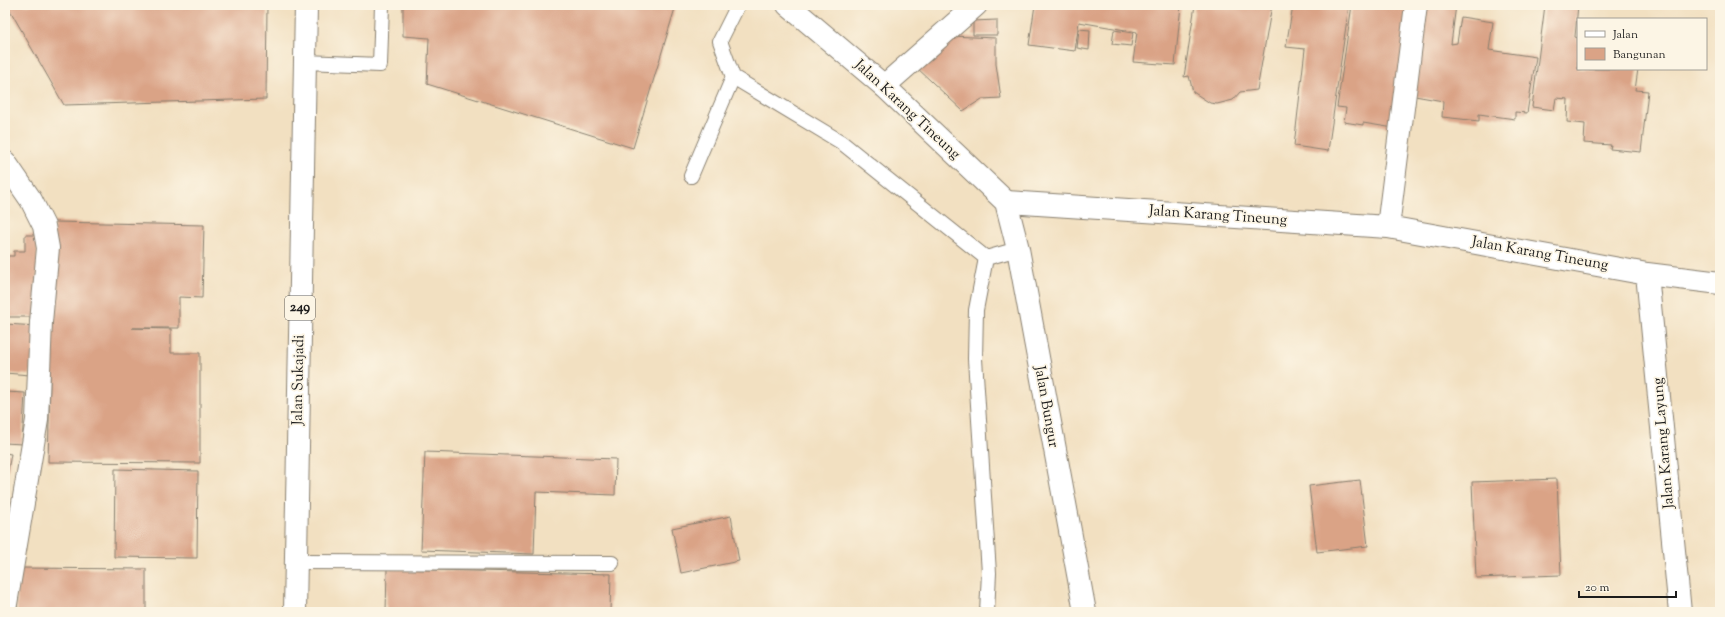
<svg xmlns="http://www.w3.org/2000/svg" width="1725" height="617" font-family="'Sorts Mill Goudy',serif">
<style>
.building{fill:#daa386}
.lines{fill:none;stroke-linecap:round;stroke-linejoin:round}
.lane-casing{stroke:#877e6e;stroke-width:16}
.street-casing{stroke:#877e6e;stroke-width:24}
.secondary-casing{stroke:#877e6e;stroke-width:24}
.primary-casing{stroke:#877e6e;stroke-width:24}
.lane{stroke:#fff;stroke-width:14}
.street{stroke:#fff;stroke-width:22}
.secondary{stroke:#fff;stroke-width:22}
.primary{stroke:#fff;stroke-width:22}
.labels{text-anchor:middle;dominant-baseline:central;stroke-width:3.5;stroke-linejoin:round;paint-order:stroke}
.shield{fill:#fcf5e5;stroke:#5f5d58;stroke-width:1}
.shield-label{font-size:14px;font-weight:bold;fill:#1c1c1c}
.street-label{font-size:15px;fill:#1c1c1c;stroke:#fcf5e5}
</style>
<rect width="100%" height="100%" fill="#fcf5e5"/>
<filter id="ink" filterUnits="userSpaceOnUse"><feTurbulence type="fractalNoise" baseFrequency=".025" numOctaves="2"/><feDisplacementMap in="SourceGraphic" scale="8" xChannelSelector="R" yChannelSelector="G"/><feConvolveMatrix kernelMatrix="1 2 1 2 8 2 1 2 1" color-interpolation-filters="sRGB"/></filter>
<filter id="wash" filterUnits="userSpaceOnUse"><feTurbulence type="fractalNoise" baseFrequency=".012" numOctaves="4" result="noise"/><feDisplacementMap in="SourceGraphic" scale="16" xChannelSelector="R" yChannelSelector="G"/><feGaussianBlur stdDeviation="0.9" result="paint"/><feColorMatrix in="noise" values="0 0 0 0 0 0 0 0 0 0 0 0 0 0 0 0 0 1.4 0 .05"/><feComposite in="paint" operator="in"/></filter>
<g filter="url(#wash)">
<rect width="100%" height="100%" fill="#f2e0c1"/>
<g id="blocks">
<path class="building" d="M 7,5 L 267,5 L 266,99 L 64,105 Z
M 403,5 L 676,5 L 633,148 L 427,84 L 429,38 L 403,36 Z
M 1035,5 L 1181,5 L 1175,65 L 1133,62 L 1137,32 L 1079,22 L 1075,51 L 1029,45 Z
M 1195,5 L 1272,5 L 1257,90 L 1240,92 L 1233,100 L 1217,104 L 1210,103 L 1193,92 L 1189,76 L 1184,77 Z
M 1293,5 L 1349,5 L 1328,151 L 1294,146 L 1305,49 L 1286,47 Z
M 1352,5 L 1411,5 L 1394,128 L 1363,123 L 1363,125 L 1344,122 L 1346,108 L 1337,107 Z
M 1427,5 L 1456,5 L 1451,44 L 1457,43 L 1461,17 L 1493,22 L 1489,50 L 1536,57 L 1527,113 L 1515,112 L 1515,119 L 1479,114 L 1479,121 L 1442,117 L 1443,101 L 1415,96 Z
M 1545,5 L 1578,5 L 1575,37 L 1578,38 L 1578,69 L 1638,69 L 1635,90 L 1648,91 L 1641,152 L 1610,149 L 1611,145 L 1584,143 L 1585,124 L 1567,122 L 1568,99 L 1556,98 L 1554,110 L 1532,107 Z
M 997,20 L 997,35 L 973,35 L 973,21 Z
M 1079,29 L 1090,30 L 1089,50 L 1077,48 Z
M 1114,30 L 1133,33 L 1131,46 L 1112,44 Z
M 950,36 L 996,38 L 996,64 L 1001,98 L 982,99 L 963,111 L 916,67 Z
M 54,222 L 204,225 L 202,298 L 179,297 L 179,328 L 132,328 L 171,329 L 171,353 L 200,353 L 200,463 L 48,462 Z
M 25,235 L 38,235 L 37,317 L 5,317 L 5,256 L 14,256 L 14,251 L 25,251 Z
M 5,324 L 37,326 L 30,375 L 5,373 Z
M 5,392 L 25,393 L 22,444 L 5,443 Z
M 425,452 L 616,459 L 615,495 L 536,492 L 534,554 L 421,550 Z
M 5,453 L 11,454 L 6,481 L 5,481 Z
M 115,469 L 198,471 L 197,558 L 114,557 Z
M 1557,479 L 1561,575 L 1476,578 L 1472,482 Z
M 1360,480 L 1368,546 L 1317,552 L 1309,486 Z
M 5,509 L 9,510 L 6,531 L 5,531 Z
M 731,516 L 739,561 L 681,573 L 672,528 Z
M 17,568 L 146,569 L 146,612 L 17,612 Z
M 387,569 L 611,574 L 610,612 L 386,612 Z"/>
</g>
</g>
<g filter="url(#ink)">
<use href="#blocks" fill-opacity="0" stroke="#877e6e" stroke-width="1"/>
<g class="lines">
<defs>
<path id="lane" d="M 305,62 L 380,65 L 382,5
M 733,77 L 841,142 L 986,258
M 691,176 L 733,77 L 720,41 L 738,5
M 296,562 L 612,563
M 987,612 L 989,573 L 975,359 L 976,310 L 986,258 L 1018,249"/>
<path id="street" d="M 884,86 L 976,5
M 5,162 L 31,200 L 44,226 L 48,248 L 41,322 L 37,420 L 5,610
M 1006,202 L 1388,227 L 1647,274 L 1720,283
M 1388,227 L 1416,5
M 1647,274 L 1680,612"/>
<path id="secondary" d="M 788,5 L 884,86 L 1006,202 L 1018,249 L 1085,612"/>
<path id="primary" d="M 295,612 L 306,5"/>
</defs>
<use href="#lane" class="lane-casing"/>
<use href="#street" class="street-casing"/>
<use href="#secondary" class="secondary-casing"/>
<use href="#primary" class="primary-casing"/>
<use href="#lane" class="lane"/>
<use href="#street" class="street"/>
<use href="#secondary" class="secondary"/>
<use href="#primary" class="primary"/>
</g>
</g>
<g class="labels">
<rect class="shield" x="285" y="296" width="30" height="24" rx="3"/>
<g class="shield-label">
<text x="300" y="308">249</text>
</g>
<g class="street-label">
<text transform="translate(907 110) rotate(43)">Jalan Karang Tineung</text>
<text transform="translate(1218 216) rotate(4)">Jalan Karang Tineung</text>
<text transform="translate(1540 254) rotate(10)">Jalan Karang Tineung</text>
<text transform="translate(299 380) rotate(-89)">Jalan Sukajadi</text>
<text transform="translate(1046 407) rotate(80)">Jalan Bungur</text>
<text transform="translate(1664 443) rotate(-95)">Jalan Karang Layung</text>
</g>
</g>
<rect width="1725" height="617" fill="none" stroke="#fcf5e5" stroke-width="20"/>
<rect x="1577" y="18" width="130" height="52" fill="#fcf5e5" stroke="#a29e95"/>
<rect x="1585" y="31" width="20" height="6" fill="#ffffff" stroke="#a29e95"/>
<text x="1613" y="38" font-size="12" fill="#1c1c1c">Jalan</text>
<rect x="1585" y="48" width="20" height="12" fill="#daa386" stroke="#a29e95"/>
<text x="1613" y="58" font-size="12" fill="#1c1c1c">Bangunan</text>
<path d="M1579 591v6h97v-6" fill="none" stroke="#1c1c1c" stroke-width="2"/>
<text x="1585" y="591" font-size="12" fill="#1c1c1c" stroke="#fcf5e5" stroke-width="3" paint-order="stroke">20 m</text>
</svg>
